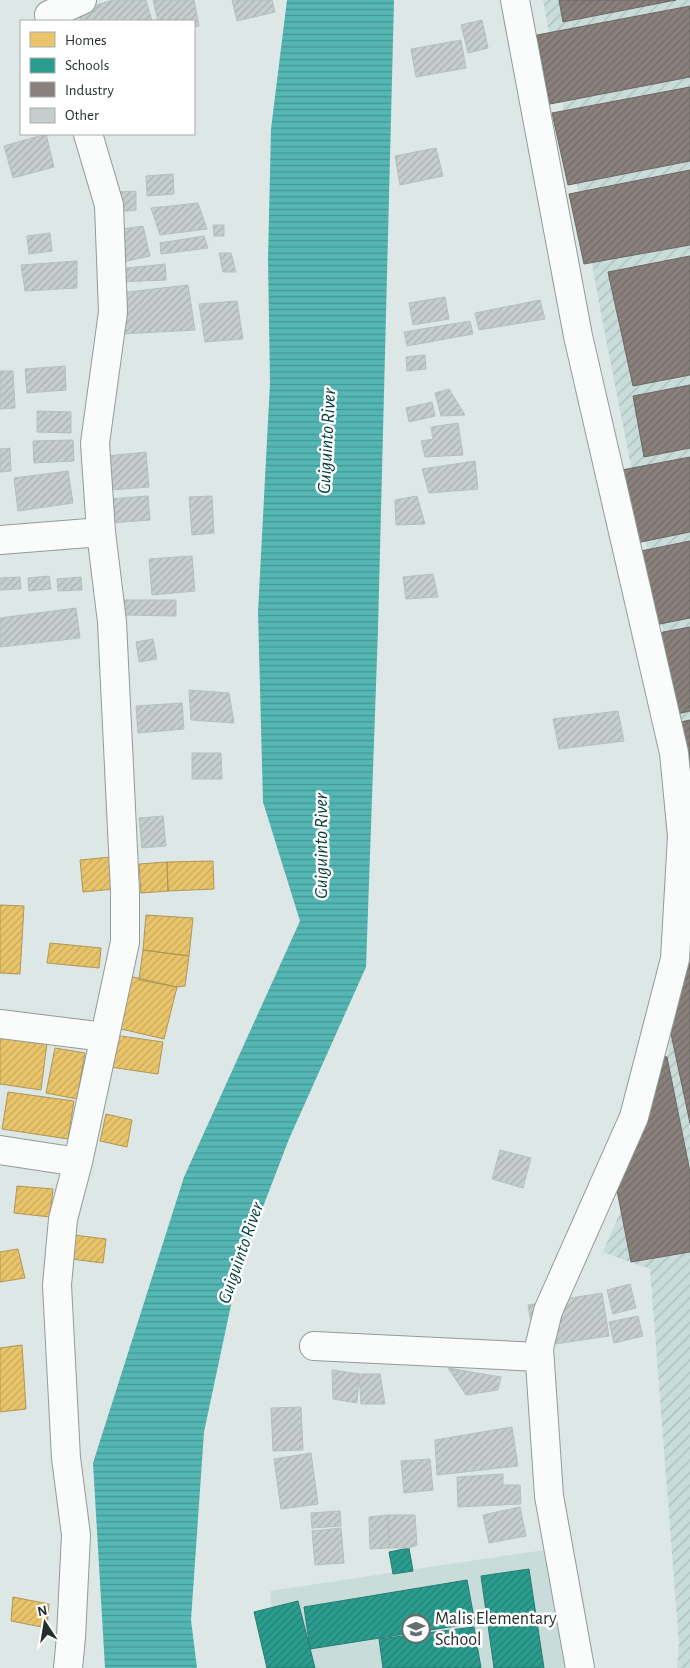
<svg xmlns="http://www.w3.org/2000/svg" width="690" height="1668" font-family="'Alegreya Sans',sans-serif">
<style>
.built{fill:#c8dcda}
.industrial{fill:url(#industrial-furrows)}
.water{fill:url(#water-rules)}
.homes{fill:url(#homes-hatch);stroke:#af9758}
.schools{fill:url(#schools-hatch);stroke:#297c72}
.industry{fill:url(#industry-hatch);stroke:#6c6865}
.building{fill:url(#building-hatch);stroke:#b6bfbe}
.lines{fill:none;stroke-linecap:round;stroke-linejoin:round}
.minor-casing{stroke:#929a9a;stroke-width:30}
.minor{stroke:#fafbfb;stroke-width:28}
.labels{text-anchor:middle;dominant-baseline:central;stroke-width:5;stroke-linejoin:round;paint-order:stroke}
.poi-label{font-size:18px;fill:#272f2e;stroke:#fff;text-anchor:start}
.water-label{font-size:19px;font-style:italic;fill:#003b39;stroke:#fff}
</style>
<defs>
<pattern id="industrial-furrows" width="10" height="10" patternUnits="userSpaceOnUse" patternTransform="scale(1.25)"><rect width="10" height="10" fill="#c8dcda"/><path d="M-1 1l2-2M0 10L10 0M9 11l2-2" fill="none" stroke="#acbdbb"/></pattern>
<pattern id="water-rules" width="6" height="5" patternUnits="userSpaceOnUse" patternTransform="scale(1.25)"><rect width="6" height="5" fill="#54b7b4"/><path d="M0 2.5h6" fill="none" stroke="#469593"/></pattern>
<pattern id="homes-hatch" width="6" height="6" patternUnits="userSpaceOnUse" patternTransform="scale(1.25)"><rect width="6" height="6" fill="#e9c46a"/><path d="M-1 1l2-2M0 6l6-6M5 7l2-2" fill="none" stroke="#c8a95c"/></pattern>
<pattern id="schools-hatch" width="6" height="6" patternUnits="userSpaceOnUse" patternTransform="scale(1.25)"><rect width="6" height="6" fill="#2a9d8f"/><path d="M-1 1l2-2M0 6l6-6M5 7l2-2" fill="none" stroke="#248075"/></pattern>
<pattern id="industry-hatch" width="6" height="6" patternUnits="userSpaceOnUse" patternTransform="scale(1.25)"><rect width="6" height="6" fill="#8a817c"/><path d="M-1 1l2-2M0 6l6-6M5 7l2-2" fill="none" stroke="#716a66"/></pattern>
<pattern id="building-hatch" width="6" height="6" patternUnits="userSpaceOnUse" patternTransform="scale(1.25)"><rect width="6" height="6" fill="#c5cecd"/><path d="M-1 1l2-2M0 6l6-6M5 7l2-2" fill="none" stroke="#a9b1b0"/></pattern>
</defs>
<rect width="100%" height="100%" fill="#dce7e6"/>
<path class="built" d="M 544,1550 L 565,1668 L 279,1668 L 270,1591 Z"/>
<path class="industrial" d="M 543,0 L 690,0 L 690,792 L 687,750 L 603,324 Z
M 690,936 L 690,1668 L 677,1668 L 679,1644 L 650,1269 L 603,1252 L 641,1165 L 667,1057 Z"/>
<path class="water" d="M 287,0 L 394,0 L 378,629 L 366,967 L 289,1139 L 238,1272 L 204,1432 L 191,1620 L 197,1668 L 105,1668 L 93,1463 L 184,1177 L 300,921 L 263,802 L 258,612 L 270,383 L 268,260 L 271,129 Z"/>
<path class="homes" d="M 111,857 L 114,889 L 83,892 L 80,860 Z
M 213,861 L 214,889 L 168,891 L 167,862 Z
M 167,862 L 168,891 L 141,893 L 139,864 Z
M 0,905 L 24,906 L 20,974 L 0,973 Z
M 146,915 L 193,918 L 189,956 L 143,950 Z
M 50,943 L 101,948 L 99,968 L 47,963 Z
M 143,950 L 189,956 L 185,986 L 177,987 L 139,980 Z
M 129,976 L 177,987 L 164,1039 L 117,1028 Z
M 114,1035 L 163,1042 L 158,1074 L 110,1067 Z
M 0,1037 L 47,1043 L 41,1090 L 0,1084 Z
M 55,1048 L 85,1053 L 77,1099 L 46,1093 Z
M 8,1092 L 74,1101 L 68,1139 L 2,1129 Z
M 106,1114 L 132,1120 L 127,1147 L 100,1141 Z
M 17,1186 L 53,1189 L 50,1217 L 14,1213 Z
M 74,1235 L 106,1239 L 103,1263 L 71,1259 Z
M 18,1249 L 25,1278 L 0,1282 L 0,1252 Z
M 22,1345 L 26,1409 L 0,1412 L 0,1348 Z
M 13,1597 L 49,1604 L 47,1628 L 11,1621 Z"/>
<path class="schools" d="M 409,1548 L 413,1571 L 393,1574 L 389,1552 Z
M 529,1569 L 544,1668 L 494,1668 L 481,1576 Z
M 467,1580 L 475,1623 L 310,1649 L 304,1607 Z
M 298,1601 L 315,1668 L 267,1668 L 254,1612 Z
M 474,1627 L 481,1668 L 383,1668 L 379,1639 Z"/>
<path class="industry" d="M 559,0 L 676,0 L 563,22 Z
M 690,6 L 690,77 L 550,104 L 537,35 Z
M 690,87 L 690,161 L 568,185 L 552,113 Z
M 690,170 L 690,245 L 584,264 L 569,194 Z
M 690,256 L 690,375 L 633,386 L 608,272 Z
M 690,385 L 690,448 L 644,457 L 633,396 Z
M 690,457 L 690,532 L 636,543 L 622,470 Z
M 690,541 L 690,618 L 645,627 L 636,552 Z
M 690,627 L 690,711 L 673,715 L 653,634 Z
M 690,720 L 690,810 L 667,725 Z
M 690,908 L 690,1123 L 667,1015 Z
M 650,1054 L 667,1057 L 690,1172 L 690,1252 L 631,1262 L 615,1180 Z"/>
<path class="building" d="M 113,0 L 146,0 L 152,21 L 81,21 L 77,11 Z
M 153,0 L 194,0 L 199,26 L 194,27 L 194,21 L 158,21 Z
M 232,0 L 272,0 L 275,12 L 237,21 Z
M 482,20 L 488,48 L 468,53 L 461,25 Z
M 461,40 L 466,68 L 416,77 L 411,49 Z
M 46,134 L 54,167 L 13,178 L 4,146 Z
M 436,148 L 443,176 L 400,185 L 395,156 Z
M 173,174 L 174,194 L 147,196 L 146,176 Z
M 136,191 L 136,210 L 117,212 L 115,192 Z
M 198,203 L 207,229 L 160,235 L 151,208 Z
M 213,225 L 224,225 L 224,236 L 214,236 Z
M 143,226 L 150,256 L 118,263 L 116,230 Z
M 50,233 L 52,251 L 29,254 L 27,236 Z
M 204,236 L 208,248 L 161,254 L 160,243 Z
M 219,253 L 231,253 L 236,272 L 223,272 Z
M 77,261 L 77,288 L 25,291 L 21,265 Z
M 165,264 L 166,280 L 119,282 L 118,269 Z
M 188,285 L 195,330 L 121,334 L 119,293 Z
M 445,297 L 449,319 L 413,325 L 409,303 Z
M 540,300 L 545,319 L 479,330 L 475,313 Z
M 237,301 L 243,339 L 205,342 L 199,304 Z
M 470,321 L 473,334 L 407,346 L 404,332 Z
M 425,355 L 426,369 L 407,371 L 406,357 Z
M 65,366 L 66,390 L 27,393 L 25,369 Z
M 0,371 L 13,371 L 15,408 L 0,409 Z
M 449,389 L 465,415 L 441,416 L 435,393 Z
M 432,402 L 435,416 L 409,422 L 406,408 Z
M 37,411 L 71,412 L 71,433 L 37,432 Z
M 458,423 L 463,455 L 425,457 L 421,441 L 433,439 L 431,427 Z
M 73,440 L 74,461 L 34,463 L 33,441 Z
M 10,448 L 11,471 L 0,472 L 0,449 Z
M 146,452 L 149,487 L 110,490 L 107,456 Z
M 475,461 L 478,489 L 429,493 L 422,469 Z
M 68,471 L 73,503 L 18,511 L 14,478 Z
M 148,496 L 150,520 L 110,523 L 109,499 Z
M 212,496 L 214,533 L 192,535 L 189,497 Z
M 417,496 L 425,524 L 396,525 L 395,500 Z
M 192,556 L 195,591 L 152,595 L 149,559 Z
M 433,574 L 438,597 L 406,599 L 403,577 Z
M 49,576 L 51,589 L 29,591 L 28,578 Z
M 20,577 L 21,589 L 0,590 L 0,578 Z
M 81,577 L 82,590 L 58,591 L 57,579 Z
M 124,600 L 176,600 L 176,616 L 123,615 Z
M 76,608 L 80,638 L 0,647 L 0,618 Z
M 153,639 L 157,659 L 139,662 L 136,642 Z
M 189,690 L 229,693 L 234,723 L 191,720 Z
M 182,703 L 184,729 L 138,733 L 136,706 Z
M 618,711 L 624,741 L 559,749 L 553,719 Z
M 192,753 L 221,753 L 222,779 L 192,779 Z
M 163,816 L 166,846 L 142,848 L 139,818 Z
M 500,1150 L 531,1158 L 523,1188 L 492,1179 Z
M 630,1284 L 636,1308 L 613,1314 L 607,1290 Z
M 602,1293 L 609,1336 L 535,1347 L 528,1305 Z
M 638,1316 L 643,1336 L 614,1343 L 609,1322 Z
M 448,1368 L 501,1377 L 498,1390 L 466,1395 Z
M 332,1370 L 359,1374 L 357,1403 L 333,1399 Z
M 359,1374 L 380,1374 L 385,1404 L 361,1404 Z
M 301,1407 L 303,1450 L 273,1451 L 271,1408 Z
M 512,1427 L 518,1466 L 437,1475 L 435,1440 Z
M 311,1453 L 318,1504 L 281,1509 L 274,1459 Z
M 430,1459 L 433,1490 L 404,1493 L 401,1461 Z
M 503,1474 L 503,1485 L 520,1485 L 521,1504 L 458,1507 L 457,1477 Z
M 520,1507 L 526,1536 L 489,1543 L 483,1515 Z
M 340,1511 L 341,1526 L 312,1528 L 311,1513 Z
M 388,1515 L 415,1515 L 417,1545 L 409,1548 L 389,1548 Z
M 388,1515 L 389,1548 L 370,1549 L 369,1517 Z
M 341,1528 L 344,1563 L 315,1565 L 312,1531 Z"/>
<g class="lines">
<defs>
<path id="minor" d="M 515,0 L 578,336 L 674,753 L 682,836 L 675,959 L 634,1117 L 548,1311 L 539,1348 L 549,1496 L 580,1668
M 52,21 L 49,15 L 82,0
M 0,540 L 101,532
M 0,1024 L 105,1037
M 0,1150 L 78,1162
M 314,1346 L 539,1357
M 68,1668 L 71,1637 L 76,1535 L 66,1458 L 57,1285 L 63,1219 L 78,1162 L 125,942 L 125,891 L 112,622 L 101,532 L 95,443 L 113,312 L 109,205 L 88,134"/>
</defs>
<use href="#minor" class="minor-casing"/>
<use href="#minor" class="minor"/>
</g>
<defs>
<symbol id="school-ring" viewBox="-11 -11 22 22"><circle r="9.5" fill="#fff" stroke="#666f6e" stroke-width="1.5"/><path d="M0-5L7-2L0 1L-7-2ZM-4 1L0 2.5L4 1V4Q0 6-4 4Z" fill="#666f6e"/></symbol>
</defs>
<g fill-rule="evenodd">
<use href="#school-ring" x="400" y="1613" width="32" height="32"/>
</g>
<g class="labels">
<g class="poi-label">
<text x="435" y="1619">Malis Elementary<tspan x="435" dy="21">School</tspan></text>
</g>
<g class="water-label">
<text transform="translate(327 441) rotate(-87)">Guiguinto River</text>
<text transform="translate(321 846) rotate(-90)">Guiguinto River</text>
<text transform="translate(241 1253) rotate(-71)">Guiguinto River</text>
</g>
</g>
<rect x="20" y="20" width="175" height="115" fill="#ffffff" stroke="#a9acab"/>
<rect x="30" y="32" width="25" height="15" fill="#e9c46a" stroke="#a9acab"/>
<text x="65" y="45" font-size="15" fill="#272f2e">Homes</text>
<rect x="30" y="58" width="25" height="15" fill="#2a9d8f" stroke="#a9acab"/>
<text x="65" y="70" font-size="15" fill="#272f2e">Schools</text>
<rect x="30" y="82" width="25" height="15" fill="#8a817c" stroke="#a9acab"/>
<text x="65" y="95" font-size="15" fill="#272f2e">Industry</text>
<rect x="30" y="108" width="25" height="15" fill="#c5cecd" stroke="#a9acab"/>
<text x="65" y="120" font-size="15" fill="#272f2e">Other</text>
<g transform="translate(45 1623) rotate(348)" stroke="#ffffff" stroke-width="4" paint-order="stroke">
<path d="M0-4L9 19L0 12L-9 19Z" fill="#272f2e"/>
<text y="-8" font-size="14" font-weight="bold" text-anchor="middle" fill="#272f2e">N</text>
</g>
</svg>
